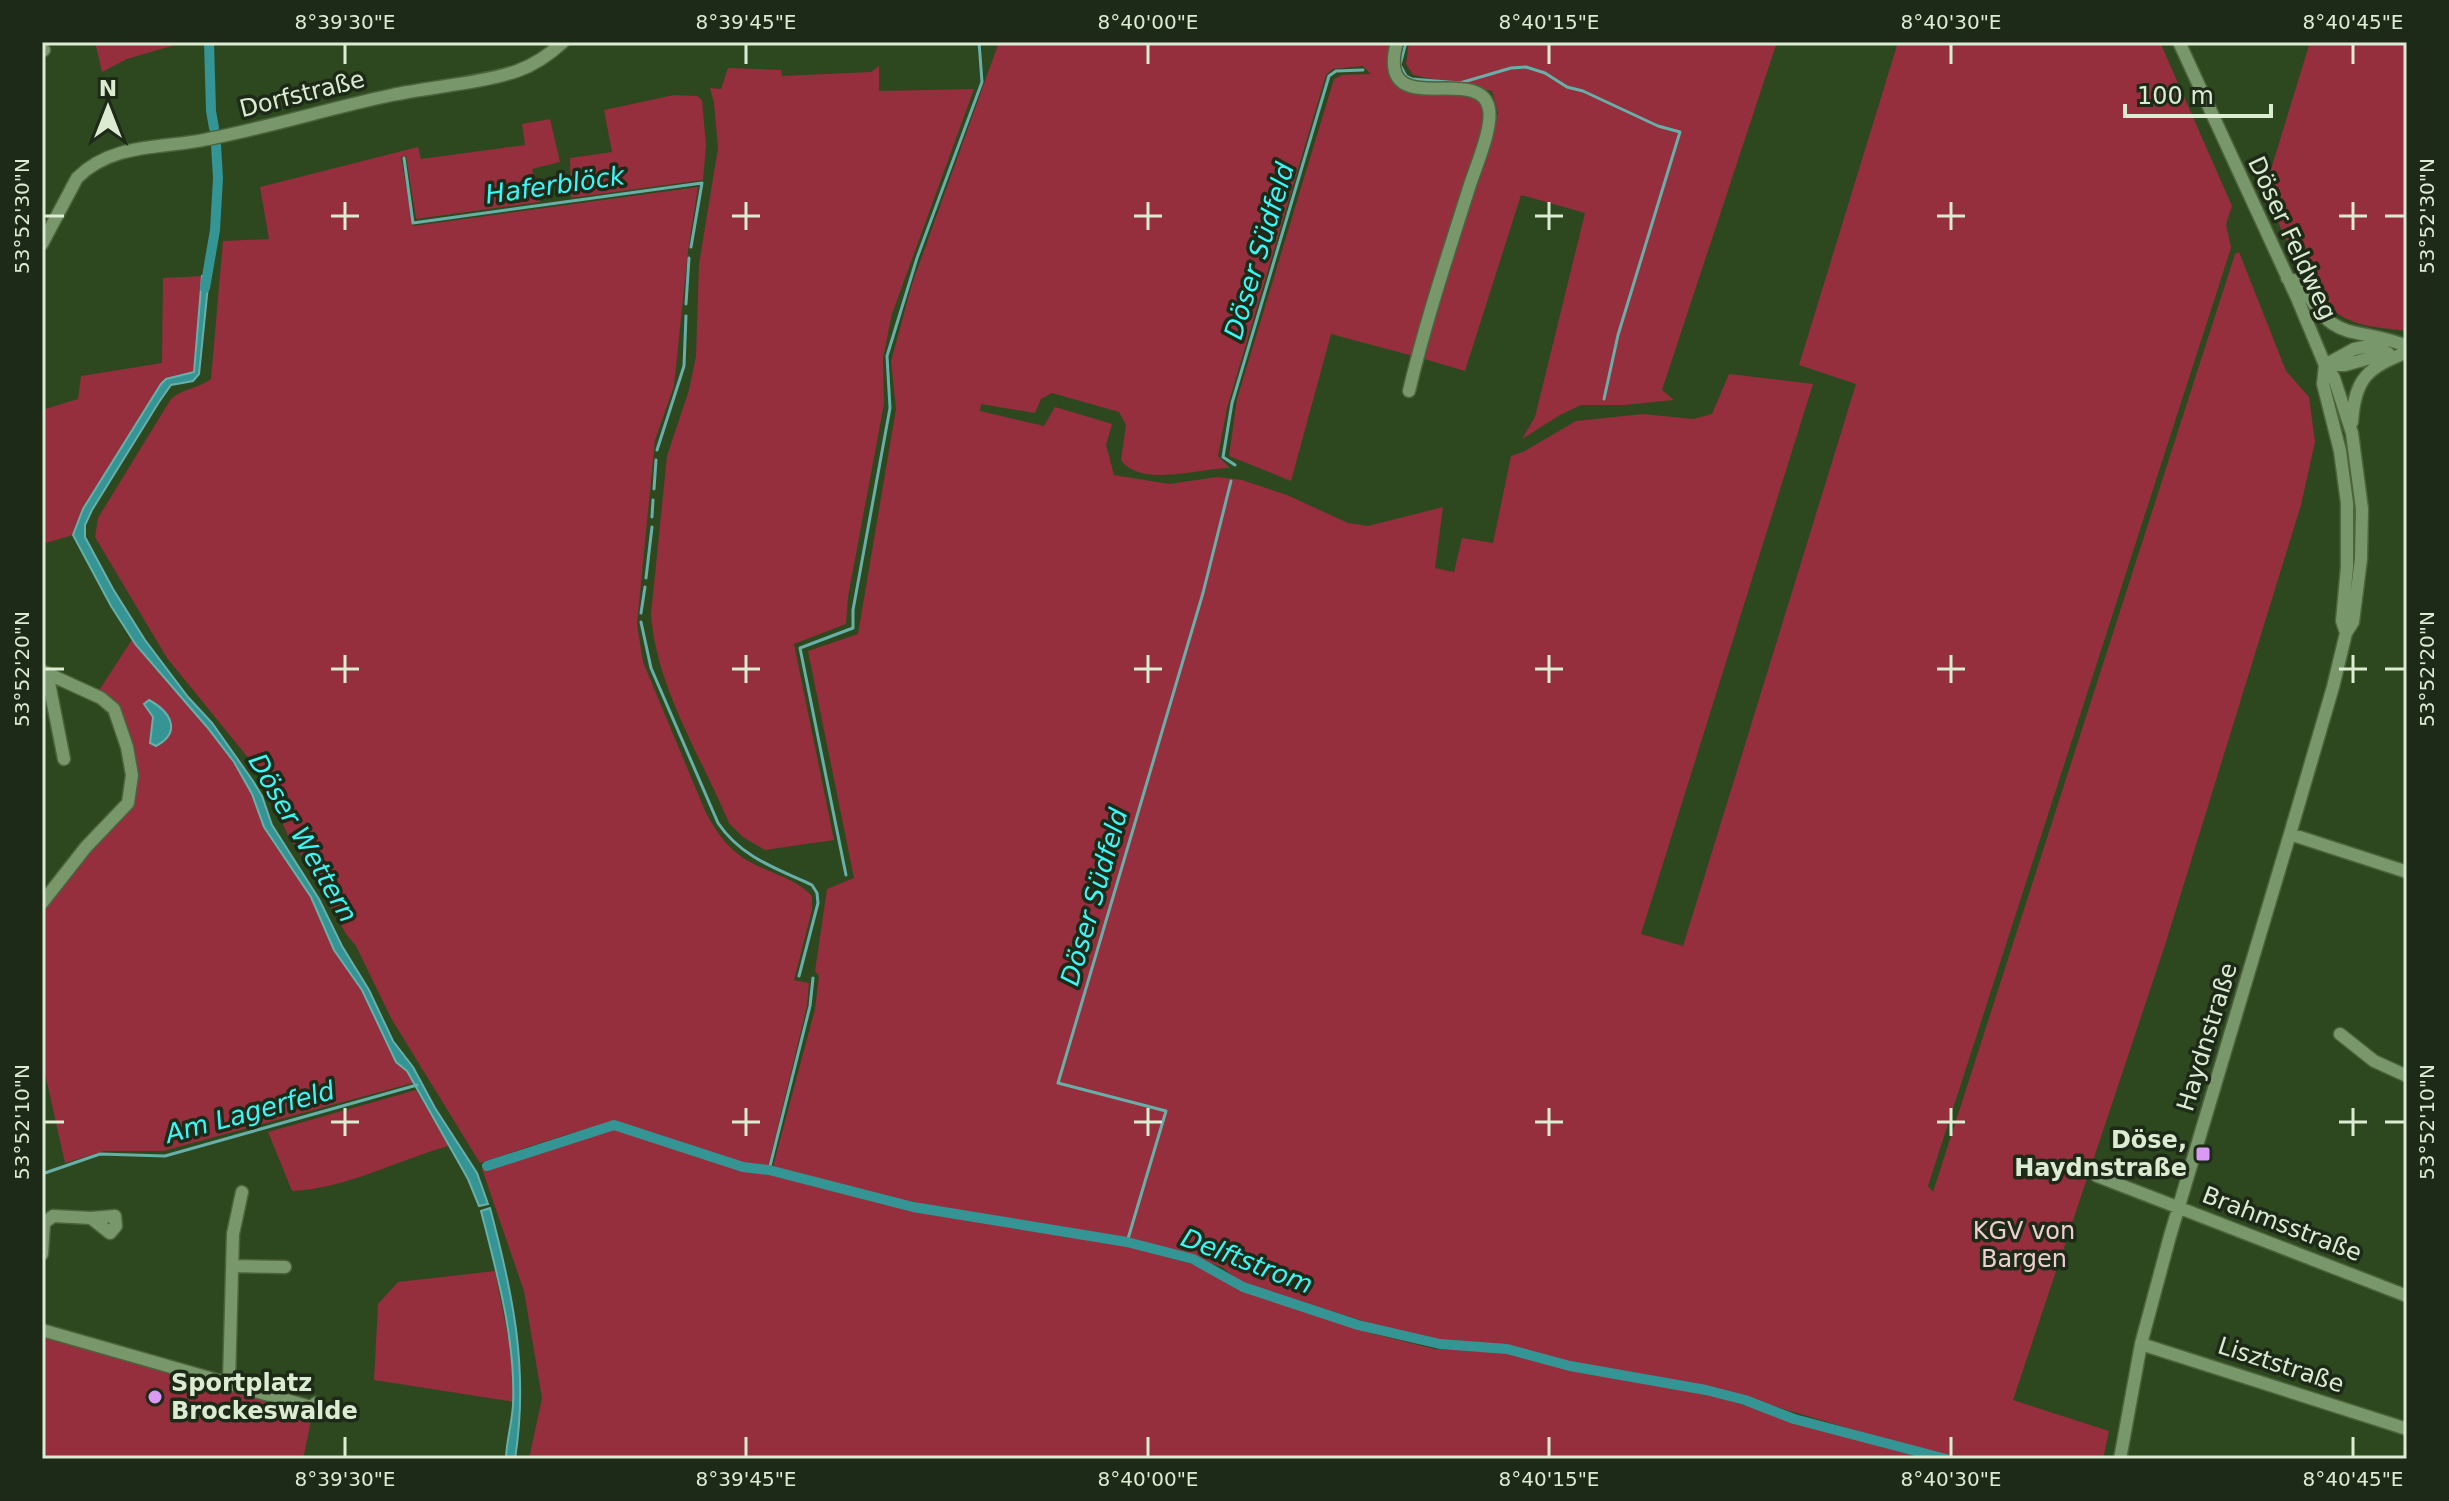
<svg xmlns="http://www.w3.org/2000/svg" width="2449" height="1501" font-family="'DejaVu Sans',sans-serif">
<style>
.green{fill:#952e3d}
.water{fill:#359595;stroke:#67afa8;stroke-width:2}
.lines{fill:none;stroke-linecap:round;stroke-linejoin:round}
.stream{stroke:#67afa8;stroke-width:3}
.canal{stroke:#359595;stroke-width:10}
.minor-casing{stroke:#4c633d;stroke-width:15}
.minor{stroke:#78976a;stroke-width:12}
.ticks{fill:none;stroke:#dbecd3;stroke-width:3}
.poi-dot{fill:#db99f6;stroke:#1e2a18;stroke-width:3}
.labels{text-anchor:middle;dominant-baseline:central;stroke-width:7;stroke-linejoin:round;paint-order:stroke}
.street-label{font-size:24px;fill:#dbecd3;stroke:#1e2a18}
.poi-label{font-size:24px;font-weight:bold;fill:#dbecd3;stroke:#1e2a18;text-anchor:end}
.park-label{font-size:24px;fill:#eecfd0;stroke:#1e2a18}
.water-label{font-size:26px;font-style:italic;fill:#3cf7f8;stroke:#1e2a18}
.neatline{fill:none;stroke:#dbecd3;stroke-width:3}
.ticks-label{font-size:20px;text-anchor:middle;fill:#dbecd3}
</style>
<rect width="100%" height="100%" fill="#2d481e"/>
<path class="green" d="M 95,42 L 185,42 L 127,59 L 102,72 Z
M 999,42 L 1393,42 C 1375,105 1439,91 1478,98 L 1486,112 L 1485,126 L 1413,356 L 1331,334 L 1291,481 L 1229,456 L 1237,399 L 1334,79 L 1342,75 L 1371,74 L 1363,66 L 1333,69 L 1326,75 L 1227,408 L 1218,456 L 1230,468 C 1201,468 1140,488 1121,460 L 1126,425 L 1119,412 L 1052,393 L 1041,399 L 1035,413 L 981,404 L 980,411 L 1044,426 L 1055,407 L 1112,424 L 1106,445 L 1114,475 L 1169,484 L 1217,477 L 1242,480 L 1287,495 L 1348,523 L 1368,526 L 1443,507 L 1435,568 L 1454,572 L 1462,538 L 1493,543 L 1511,456 L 1523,452 L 1576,421 L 1643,414 L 1693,419 L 1712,414 L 1729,374 L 1813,384 L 1641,934 L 1683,946 L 1856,384 L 1799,365 L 1898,42 L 2160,42 L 2232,206 L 2226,224 L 2231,248 L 1928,1186 L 1933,1192 L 2235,254 L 2239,252 L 2286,371 L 2309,397 L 2315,442 L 2301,505 L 2166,942 L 2013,1400 L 2109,1431 L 2103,1459 L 1966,1459 L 1916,1448 L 1708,1387 L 1570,1363 L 1509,1346 L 1438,1341 L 1391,1330 L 1240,1282 L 1222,1267 L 1157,1246 L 903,1201 L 773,1166 L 815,1009 L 819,976 L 815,971 L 827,889 L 854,878 L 808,651 L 858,634 L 896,409 L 891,361 L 912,284 Z
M 1409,42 L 1777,42 L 1662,390 L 1674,400 L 1624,405 L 1581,405 L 1560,415 L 1522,439 L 1535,417 L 1585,213 L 1521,195 L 1465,371 L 1421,358 L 1498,113 L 1492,91 L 1413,75 L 1406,64 Z
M 2310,42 L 2407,42 L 2407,331 C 2387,328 2365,328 2347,319 C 2310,303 2282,228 2264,192 Z
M 879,66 L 879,91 L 974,89 L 892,314 L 883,358 L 884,404 L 848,597 L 846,624 L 794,644 L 834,840 L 765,850 L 743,837 L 729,823 C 701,756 656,687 651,614 L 667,456 L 689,390 L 696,356 L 699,264 L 718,148 L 714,103 L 710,88 L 721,89 L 728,68 L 781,70 L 782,76 L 871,72 Z
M 674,95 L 697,96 L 702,100 L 706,146 L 703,180 L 571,198 L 570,158 L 612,152 L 604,110 Z
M 550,119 L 560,162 L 532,169 L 540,202 L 416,219 L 406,156 L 401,157 L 413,226 L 698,187 L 688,251 L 674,386 L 655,440 L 637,624 L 643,662 L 706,813 C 717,833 730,852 752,863 C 773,874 796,879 812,896 L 812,910 L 794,980 L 809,983 L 807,1006 L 768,1167 C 716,1162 667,1132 615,1123 C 601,1121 502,1156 480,1163 L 391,1018 L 356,946 L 346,934 L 302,856 L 289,838 L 267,788 L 250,760 L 167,658 L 95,537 L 98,518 L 171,399 C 183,388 198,389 211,379 L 223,241 L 269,239 L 260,187 L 418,147 L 421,159 L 525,145 L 522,124 Z
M 202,276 L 194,372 L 166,379 L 161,384 L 83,509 L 73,535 L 42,544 L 42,410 L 78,399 L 81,376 L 162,363 L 163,278 Z
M 133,638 L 136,645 L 152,665 L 177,691 L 234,762 L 252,794 L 273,842 L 311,897 L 334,949 L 362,990 L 396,1062 L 406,1071 L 413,1083 L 163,1151 L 104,1151 L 65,1163 L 42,1060 L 42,907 L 130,805 L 121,722 L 114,700 L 98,692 Z
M 416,1090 L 449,1146 C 397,1160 346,1189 292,1191 L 268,1132 Z
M 613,1128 L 740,1170 L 769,1172 L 874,1200 L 1126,1246 L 1202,1267 L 1240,1291 L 1278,1299 L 1374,1334 L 1435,1349 L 1511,1353 L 1570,1370 L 1714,1396 L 1846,1437 L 1927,1459 L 529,1459 L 542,1398 L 524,1291 L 482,1169 Z
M 495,1271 L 512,1357 L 514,1402 L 374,1380 L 378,1304 L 398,1282 Z
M 42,1337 L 228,1385 L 307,1409 L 312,1416 L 303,1459 L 42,1459 Z"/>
<path class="water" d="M 202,276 L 209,276 L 199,374 L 193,381 L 171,385 L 159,402 L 92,510 L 85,525 L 85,537 L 113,589 L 145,640 L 188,697 L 212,723 L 253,781 L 262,796 L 272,825 L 319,899 L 342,946 L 369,990 L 393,1041 L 413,1067 L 435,1108 L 477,1173 L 488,1204 L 479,1206 L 468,1179 L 407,1071 L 396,1062 L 362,990 L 334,950 L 311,897 L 264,827 L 252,794 L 234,762 L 207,727 L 136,645 L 111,606 L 73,535 L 83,509 L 161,384 L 166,379 L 194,372 Z
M 149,700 C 171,712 182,732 156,746 L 150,743 L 153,717 L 144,704 Z
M 490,1208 C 513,1294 529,1370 515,1459 L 506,1459 C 506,1443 512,1423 513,1405 C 516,1341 497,1273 481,1211 Z"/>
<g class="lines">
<path class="stream" d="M 1406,42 L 1400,65 L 1406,76 L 1412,79 L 1460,83 L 1511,68 L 1526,67 L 1545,73 L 1567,87 L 1583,91 L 1658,126 L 1680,132 L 1618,335 L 1604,399
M 404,158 L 413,223 L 702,183 L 691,247
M 686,304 L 689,258
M 657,450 L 684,366 L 686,316
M 1235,465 L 1223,457 L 1232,403 L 1329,76 L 1336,71 L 1363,70
M 654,489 L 656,460
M 652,517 L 653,500
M 646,578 L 652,527
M 641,613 L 645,587
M 641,622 L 651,668 L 718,823 C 741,857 775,868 812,885 L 817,893 L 818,903 L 799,976
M 846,875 L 800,648 L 853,628 L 853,610 L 890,408 L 887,356 L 917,258 L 982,82 L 979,42
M 769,1170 L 810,1006 L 813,978
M 42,1174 L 100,1154 L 165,1156 L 417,1085
M 1127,1242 L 1166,1111 L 1058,1083 L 1203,593 L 1231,481"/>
<path class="canal" d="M 209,42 L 211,111 L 214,128
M 205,288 L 215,230 L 218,178 L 216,145
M 487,1166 L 614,1125 L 743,1167 L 769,1170 L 913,1207 L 1127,1242 L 1193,1259 L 1243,1287 L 1358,1325 L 1440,1344 L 1507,1349 L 1570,1366 L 1706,1390 L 1745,1400 L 1794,1419 L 1946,1459"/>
<defs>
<path id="minor" d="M 1397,42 C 1374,125 1481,61 1489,109 C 1493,129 1474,170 1468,191 C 1447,257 1425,324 1409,391
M 42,49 L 44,50
M 42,244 L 77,178 C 113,142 163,149 208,139 C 270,127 330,108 392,95 C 430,87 482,83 517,71 C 534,65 549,55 563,42
M 2287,278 L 2301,283 C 2335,347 2352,324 2407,346
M 2325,365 L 2323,384 L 2340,451 L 2347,503 L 2347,567 L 2342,621 L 2346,633
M 2325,365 L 2345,365 L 2388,353
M 2325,365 L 2354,349 L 2384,343
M 2352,422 C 2355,377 2368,368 2407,352
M 42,671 L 101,698 L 114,709 L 127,747 L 132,775 L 128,803 L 86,847 L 42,903
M 47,673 L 64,759
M 2290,834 L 2407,872
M 2340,1034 L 2374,1061 L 2407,1076
M 2097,1176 L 2407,1296
M 42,1254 L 44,1223 L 53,1216 L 91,1218 L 115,1216 L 116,1226 L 110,1233 L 91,1218
M 233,1266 L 285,1267
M 42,1330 L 311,1407 L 316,1403
M 2141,1344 L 2407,1429
M 229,1382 L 233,1234 L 242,1192
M 2120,1459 L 2141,1344 L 2170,1236 L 2290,834 L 2333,687 L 2346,633 L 2353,622 L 2361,559 L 2362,509 L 2352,433 L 2334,378 L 2325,365 L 2297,298 L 2179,42"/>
</defs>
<use href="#minor" class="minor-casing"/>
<use href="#minor" class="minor"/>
</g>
<path class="ticks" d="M 345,44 L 345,64M 746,44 L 746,64M 1148,44 L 1148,64M 1549,44 L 1549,64M 1951,44 L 1951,64M 2353,44 L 2353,64M 345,202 L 345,230M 746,202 L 746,230M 1148,202 L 1148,230M 1549,202 L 1549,230M 1951,202 L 1951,230M 2353,202 L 2353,230M 44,216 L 64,216M 331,216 L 359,216M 732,216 L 760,216M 1134,216 L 1162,216M 1535,216 L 1563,216M 1937,216 L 1965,216M 2339,216 L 2367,216M 2385,216 L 2405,216M 345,655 L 345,683M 746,655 L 746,683M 1148,655 L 1148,683M 1549,655 L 1549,683M 1951,655 L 1951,683M 2353,655 L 2353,683M 44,669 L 64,669M 331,669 L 359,669M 732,669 L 760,669M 1134,669 L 1162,669M 1535,669 L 1563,669M 1937,669 L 1965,669M 2339,669 L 2367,669M 2385,669 L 2405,669M 345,1108 L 345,1136M 746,1108 L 746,1136M 1148,1108 L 1148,1136M 1549,1108 L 1549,1136M 1951,1108 L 1951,1136M 2353,1108 L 2353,1136M 44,1122 L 64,1122M 331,1122 L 359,1122M 732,1122 L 760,1122M 1134,1122 L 1162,1122M 1535,1122 L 1563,1122M 1937,1122 L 1965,1122M 2339,1122 L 2367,1122M 2385,1122 L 2405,1122M 345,1437 L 345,1457M 746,1437 L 746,1457M 1148,1437 L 1148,1457M 1549,1437 L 1549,1457M 1951,1437 L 1951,1457M 2353,1437 L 2353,1457"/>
<g class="poi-dot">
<rect x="2195" y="1146" width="16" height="16" rx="4"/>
<circle cx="155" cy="1397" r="8"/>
</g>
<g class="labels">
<g class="street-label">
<text transform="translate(302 94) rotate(-14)">Dorfstraße</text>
<text transform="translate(2292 238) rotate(65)">Döser Feldweg</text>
<text transform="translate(2207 1037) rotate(-73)">Haydnstraße</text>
<text transform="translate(2282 1224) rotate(21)">Brahmsstraße</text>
<text transform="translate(2281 1365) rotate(18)">Lisztstraße</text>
</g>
<g class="poi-label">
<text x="2187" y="1140">Döse,<tspan x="2187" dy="28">Haydnstraße</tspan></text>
<text x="171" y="1383" text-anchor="start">Sportplatz<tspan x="171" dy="28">Brockeswalde</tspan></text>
</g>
<g class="park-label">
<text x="2024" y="1231">KGV von<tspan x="2024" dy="28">Bargen</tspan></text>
</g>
<g class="water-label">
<text transform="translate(555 185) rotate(-8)">Haferblöck</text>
<text transform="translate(1259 251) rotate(-73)">Döser Südfeld</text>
<text transform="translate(303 838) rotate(60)">Döser Wettern</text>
<text transform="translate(1094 897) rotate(-74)">Döser Südfeld</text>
<text transform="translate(250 1112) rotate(-15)">Am Lagerfeld</text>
<text transform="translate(1247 1261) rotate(21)">Delftstrom</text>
</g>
</g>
<rect width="2449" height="1501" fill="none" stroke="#1e2a18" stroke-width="88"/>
<g transform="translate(108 108)" stroke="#1e2a18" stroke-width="6" paint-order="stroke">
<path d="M0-6L14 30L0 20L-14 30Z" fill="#dbecd3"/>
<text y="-12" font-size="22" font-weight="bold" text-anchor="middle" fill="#dbecd3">N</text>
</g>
<path d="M2125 104v12h146v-12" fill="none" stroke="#dbecd3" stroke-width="4"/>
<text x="2137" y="104" font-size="24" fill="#dbecd3" stroke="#1e2a18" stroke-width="6" paint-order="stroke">100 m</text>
<rect x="44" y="44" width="2361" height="1413" class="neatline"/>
<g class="ticks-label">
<text x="345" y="29">8°39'30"E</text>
<text x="746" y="29">8°39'45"E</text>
<text x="1148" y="29">8°40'00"E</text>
<text x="1549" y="29">8°40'15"E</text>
<text x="1951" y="29">8°40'30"E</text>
<text x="2353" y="29">8°40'45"E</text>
<text transform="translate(22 216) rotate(-90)" y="7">53°52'30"N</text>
<text transform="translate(2427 216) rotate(-90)" y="7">53°52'30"N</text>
<text transform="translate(22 669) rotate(-90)" y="7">53°52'20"N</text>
<text transform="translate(2427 669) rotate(-90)" y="7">53°52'20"N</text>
<text transform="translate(22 1122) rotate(-90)" y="7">53°52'10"N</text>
<text transform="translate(2427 1122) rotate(-90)" y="7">53°52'10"N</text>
<text x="345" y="1486">8°39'30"E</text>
<text x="746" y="1486">8°39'45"E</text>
<text x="1148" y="1486">8°40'00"E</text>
<text x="1549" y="1486">8°40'15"E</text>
<text x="1951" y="1486">8°40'30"E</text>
<text x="2353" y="1486">8°40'45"E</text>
</g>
</svg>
